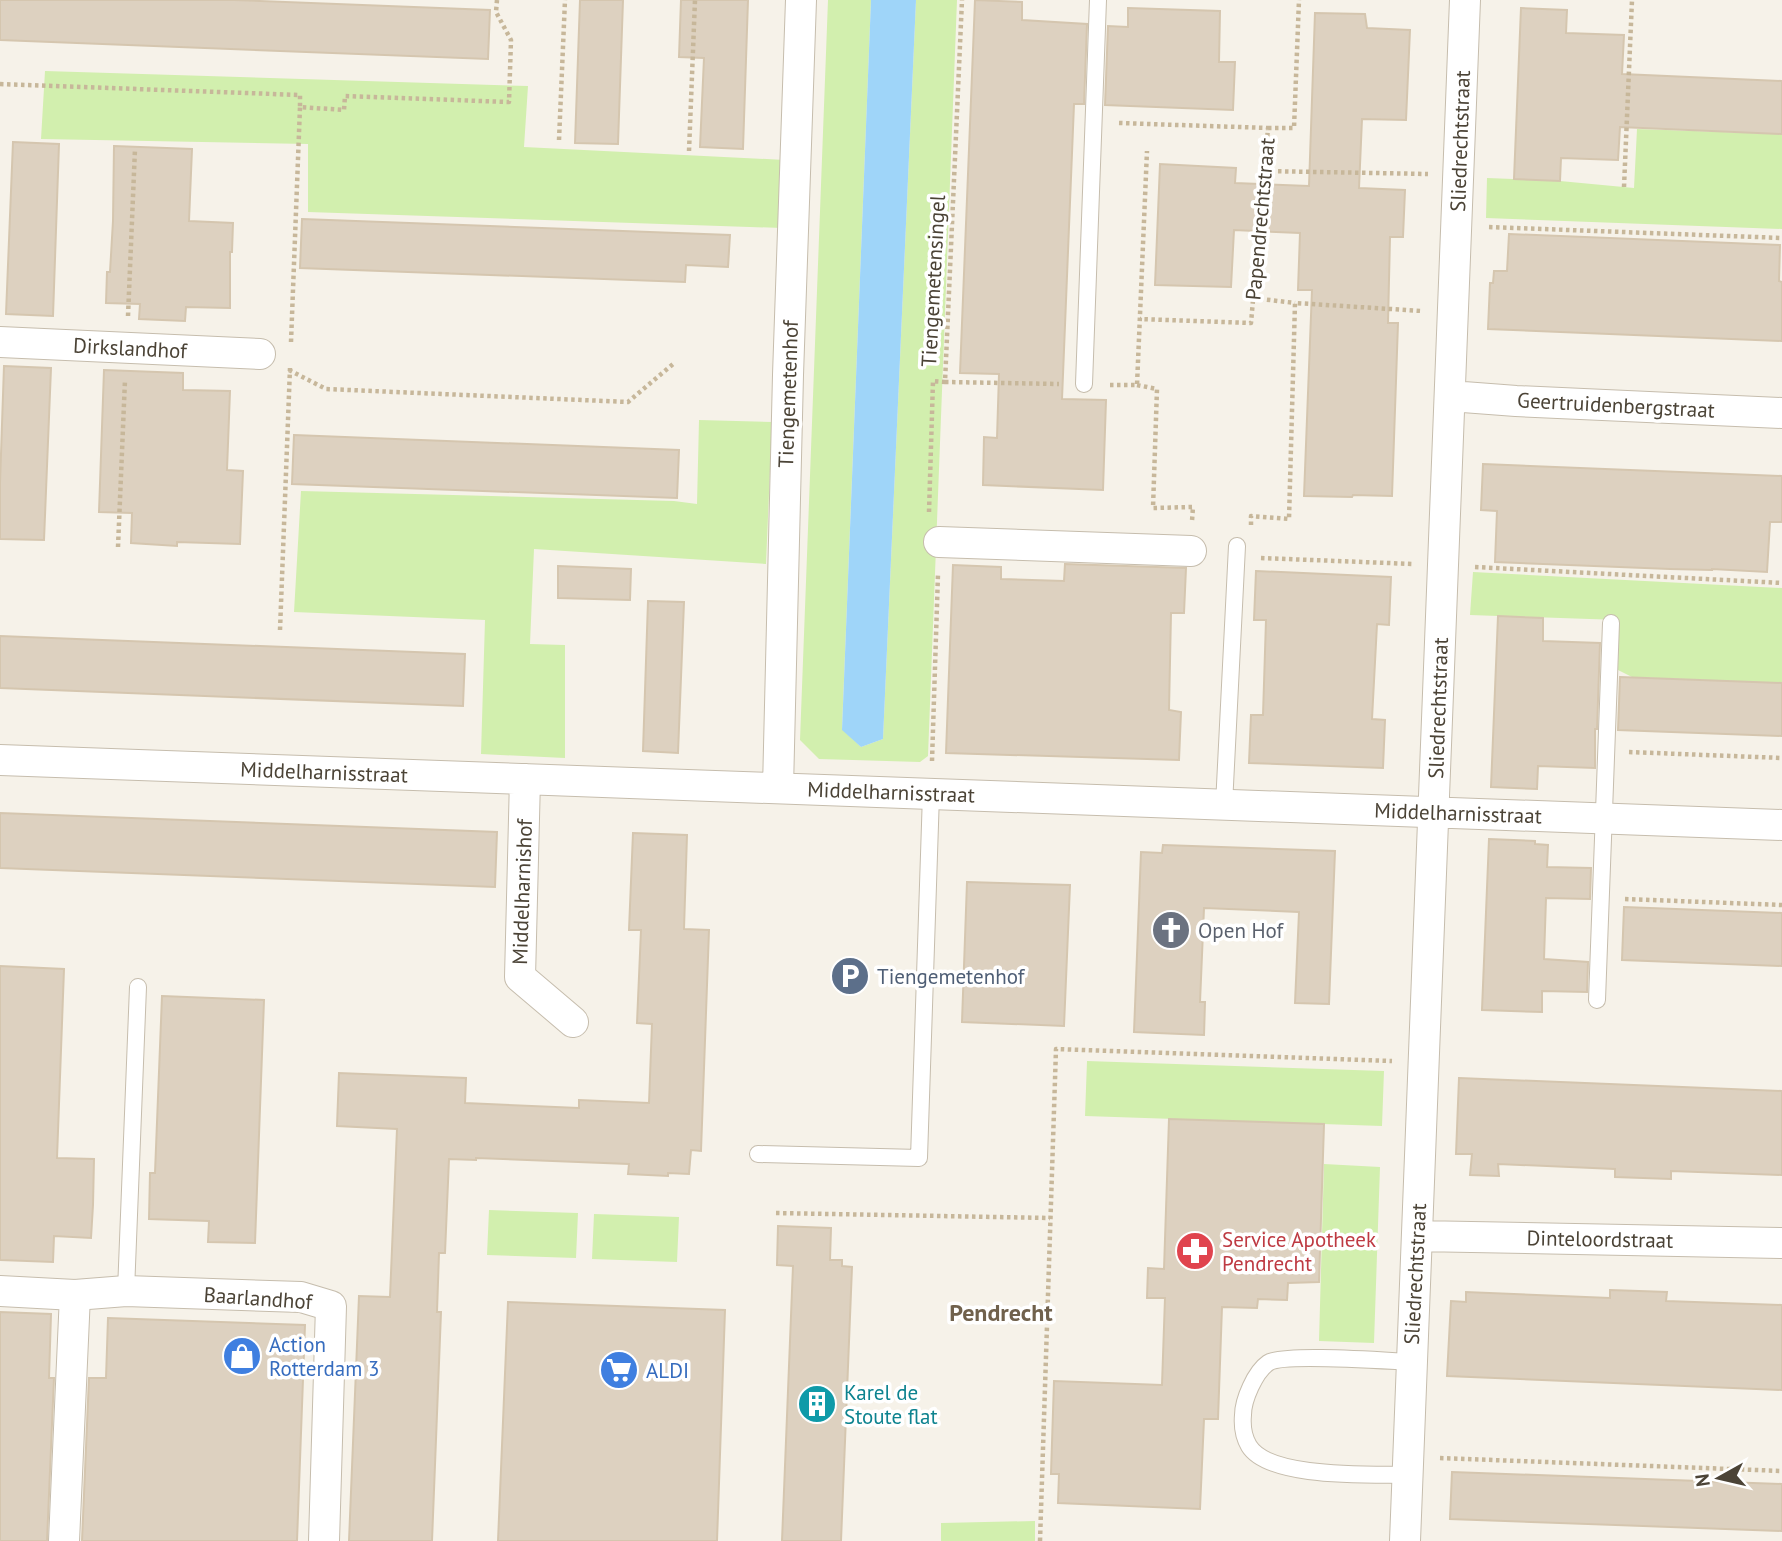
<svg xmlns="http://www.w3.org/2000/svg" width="1782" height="1541" font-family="'PT Sans',sans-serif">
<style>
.green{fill:#d2efae}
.water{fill:#9fd5f9}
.building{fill:#ddd1c0;stroke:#d5c6af;stroke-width:2}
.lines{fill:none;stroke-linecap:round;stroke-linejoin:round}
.lane-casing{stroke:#c6bdad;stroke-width:18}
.street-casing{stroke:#c6bdad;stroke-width:32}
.path{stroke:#c7b79a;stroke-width:4.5;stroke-dasharray:3.5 3.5;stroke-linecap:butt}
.lane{stroke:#fff;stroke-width:16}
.street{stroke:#fff;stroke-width:30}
.labels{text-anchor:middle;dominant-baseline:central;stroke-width:7;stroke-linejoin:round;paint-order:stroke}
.street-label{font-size:21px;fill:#4b4336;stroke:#fff}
.worship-label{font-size:21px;fill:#5b616d;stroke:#fff;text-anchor:start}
.service-label{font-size:21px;fill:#4e5e75;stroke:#fff;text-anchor:start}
.health-label{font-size:21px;fill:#be3a42;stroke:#fff;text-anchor:start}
.shop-label{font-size:21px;fill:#366cbe;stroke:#fff;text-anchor:start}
.culture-label{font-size:21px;fill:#0d838f;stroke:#fff;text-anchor:start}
.quarter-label{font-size:24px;font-weight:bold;fill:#70614c;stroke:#fff}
</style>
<rect width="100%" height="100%" fill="#f6f2e9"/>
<path class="green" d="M 828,0 L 871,0 L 842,729 L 861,747 L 883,739 L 916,0 L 957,0 L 928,756 L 920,762 L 819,759 L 800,740 Z
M 45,71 L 528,86 L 524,147 L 785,160 L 782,228 L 308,212 L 308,144 L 41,139 Z
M 1637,129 L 1782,134 L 1782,229 L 1486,218 L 1487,178 L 1560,181 L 1634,188 Z
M 699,420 L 772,422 L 766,564 L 534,549 L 530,644 L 565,645 L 565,758 L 481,754 L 485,620 L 294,612 L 301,491 L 674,501 L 697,504 Z
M 1473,572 L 1782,588 L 1782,683 L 1632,677 L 1618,670 L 1619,620 L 1470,615 Z
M 1087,1061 L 1384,1071 L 1382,1126 L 1085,1116 Z
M 1324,1164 L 1380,1167 L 1374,1343 L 1319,1341 Z
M 489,1210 L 578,1213 L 576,1258 L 487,1255 Z
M 594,1214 L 679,1217 L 677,1262 L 592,1259 Z
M 1035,1521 L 1035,1541 L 941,1541 L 941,1523 Z"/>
<path class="water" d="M 871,0 L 916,0 L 883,739 L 861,747 L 842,730 Z"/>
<path class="building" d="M 0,0 L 234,0 L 490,10 L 488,59 L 0,40 Z
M 580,0 L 623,0 L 618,144 L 575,143 Z
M 681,0 L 748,0 L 743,149 L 700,147 L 704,58 L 679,57 Z
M 975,0 L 1022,2 L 1022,20 L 1087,24 L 1084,104 L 1074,104 L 1062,399 L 1106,400 L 1103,490 L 983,485 L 984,437 L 997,438 L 999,374 L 960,373 Z
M 1128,8 L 1220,11 L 1219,62 L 1235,62 L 1233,110 L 1105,105 L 1108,26 L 1128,27 Z
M 1521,8 L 1567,10 L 1566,33 L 1624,35 L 1622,74 L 1782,81 L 1782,134 L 1620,127 L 1618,160 L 1561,158 L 1560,181 L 1514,179 Z
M 1315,13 L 1365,14 L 1367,28 L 1410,30 L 1406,120 L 1362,119 L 1359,188 L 1405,190 L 1403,237 L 1390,237 L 1388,323 L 1398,323 L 1392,496 L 1353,495 L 1352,497 L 1304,496 L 1312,290 L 1298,290 L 1300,233 L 1234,230 L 1231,287 L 1155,285 L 1160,164 L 1236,168 L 1235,183 L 1309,186 Z
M 13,142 L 59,144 L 53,316 L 6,314 Z
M 114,146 L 192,149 L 189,221 L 233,223 L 232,252 L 230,252 L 230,308 L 186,307 L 185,321 L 139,319 L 140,304 L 106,303 L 107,272 L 110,272 L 113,221 Z
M 302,219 L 730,235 L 728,267 L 686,265 L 685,282 L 300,268 Z
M 1509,234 L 1780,245 L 1779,281 L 1782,282 L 1782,341 L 1488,329 L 1490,283 L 1493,283 L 1494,271 L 1507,271 Z
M 4,366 L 51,368 L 44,540 L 0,539 L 0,483 Z
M 104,370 L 183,373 L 183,390 L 230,391 L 227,470 L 243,471 L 240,544 L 177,542 L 177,546 L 131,543 L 132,513 L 99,512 Z
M 294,435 L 679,450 L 677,498 L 292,484 Z
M 1483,464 L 1782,476 L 1782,522 L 1770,522 L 1767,572 L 1712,569 L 1712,570 L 1670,569 L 1495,562 L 1497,511 L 1481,510 Z
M 1065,564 L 1186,568 L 1184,613 L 1171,613 L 1169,710 L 1181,712 L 1179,760 L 946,753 L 953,565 L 1001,567 L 1001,579 L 1064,581 Z
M 558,566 L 631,569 L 630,600 L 558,598 Z
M 1256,571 L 1391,577 L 1389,625 L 1377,624 L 1372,719 L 1385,720 L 1383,768 L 1249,763 L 1251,715 L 1263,715 L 1266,620 L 1254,620 Z
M 648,601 L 684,602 L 678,753 L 643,751 Z
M 1498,616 L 1543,618 L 1543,641 L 1600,643 L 1597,729 L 1595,729 L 1595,768 L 1538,766 L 1537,789 L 1491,787 Z
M 0,636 L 465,654 L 463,706 L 0,688 Z
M 1620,677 L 1782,683 L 1782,736 L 1618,730 Z
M 0,813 L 497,832 L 495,887 L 0,868 Z
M 633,833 L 687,835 L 684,929 L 709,930 L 701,1151 L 691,1150 L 689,1174 L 668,1173 L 668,1176 L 628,1174 L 629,1164 L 476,1158 L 476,1160 L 449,1159 L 445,1253 L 439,1253 L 437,1312 L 441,1312 L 432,1541 L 349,1541 L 359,1296 L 390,1297 L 397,1129 L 337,1126 L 339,1073 L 466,1078 L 465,1103 L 579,1108 L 579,1100 L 649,1103 L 652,1024 L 637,1023 L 641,930 L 629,930 Z
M 1489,839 L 1535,841 L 1535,844 L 1548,845 L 1547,867 L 1591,868 L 1590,899 L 1546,898 L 1544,959 L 1588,962 L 1587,992 L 1542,991 L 1542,1012 L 1482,1010 Z
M 1163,845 L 1335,851 L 1329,1004 L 1295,1003 L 1299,912 L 1204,908 L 1200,1002 L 1205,1002 L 1204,1035 L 1134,1032 L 1141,852 L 1162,853 Z
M 967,882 L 1070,885 L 1064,1026 L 962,1022 Z
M 1624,907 L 1782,913 L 1782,966 L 1622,960 Z
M 0,966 L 64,969 L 57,1158 L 94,1159 L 93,1205 L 91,1238 L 54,1236 L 53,1262 L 0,1260 Z
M 162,996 L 264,1000 L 255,1243 L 208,1242 L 209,1221 L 149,1219 L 150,1173 L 155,1173 Z
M 1459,1078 L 1782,1091 L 1782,1175 L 1671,1171 L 1671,1179 L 1615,1177 L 1615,1169 L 1498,1164 L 1499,1176 L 1470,1175 L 1472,1154 L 1456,1154 Z
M 1169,1119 L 1324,1124 L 1319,1282 L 1288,1283 L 1287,1300 L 1258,1299 L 1257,1308 L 1222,1307 L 1218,1419 L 1204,1419 L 1200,1509 L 1058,1503 L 1059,1474 L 1051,1474 L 1054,1381 L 1162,1385 L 1165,1298 L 1147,1298 L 1148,1268 L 1164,1269 Z
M 778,1226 L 831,1228 L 830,1260 L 842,1260 L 842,1266 L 852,1267 L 841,1541 L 782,1541 L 793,1266 L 777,1265 Z
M 1610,1290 L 1667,1292 L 1666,1301 L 1782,1305 L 1782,1390 L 1447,1376 L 1451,1301 L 1466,1302 L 1466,1292 L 1610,1298 Z
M 508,1302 L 725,1310 L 717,1541 L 498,1541 Z
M 0,1312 L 51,1314 L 49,1378 L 54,1378 L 47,1541 L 0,1541 Z
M 108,1318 L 305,1325 L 297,1541 L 82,1541 L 89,1378 L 106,1378 Z
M 1452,1472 L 1782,1484 L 1782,1531 L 1450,1519 Z"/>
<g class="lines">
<defs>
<path id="lane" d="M 1084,384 L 1098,0
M 1224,805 L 1237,546
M 1597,1000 L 1611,623
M 758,1154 L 919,1158 L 931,794
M 126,1291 L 138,987
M 1407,1475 C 1372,1474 1269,1479 1249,1446 C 1243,1436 1242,1426 1243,1415 C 1243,1400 1255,1372 1268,1363 C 1282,1353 1388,1361 1412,1362"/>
<path id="street" d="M 0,342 L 260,354
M 1450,396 L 1516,401 L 1782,413
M 939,542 L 1191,551
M 0,760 L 1782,825
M 525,779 L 520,977 L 573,1022
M 778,788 L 788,375 L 801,0
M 1417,1236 L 1782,1243
M 0,1291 L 75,1295 L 126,1291 L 301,1297 L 331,1306 L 324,1541
M 64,1541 L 75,1295
M 1405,1541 L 1465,0"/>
</defs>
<use href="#lane" class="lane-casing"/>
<use href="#street" class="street-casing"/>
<path class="path" d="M 0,84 L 300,95 L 300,107 L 344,110 L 345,96 L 509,102 L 511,40 L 496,12 L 497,0
M 1119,123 L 1268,128 L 1251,323 L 1140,319
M 1268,128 L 1294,128 L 1299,0
M 559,140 L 565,0
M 689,151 L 695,0
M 1264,171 L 1428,174
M 1624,187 L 1632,0
M 1489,227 L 1782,238
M 1253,298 L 1295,303
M 128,316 L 135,149
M 291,342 L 300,107
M 289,370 L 326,389 L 628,402 L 673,364
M 945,382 L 1059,384
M 1110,385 L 1137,385 L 1147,151
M 1137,385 L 1157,389 L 1153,508 L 1193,507 L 1192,521
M 929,512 L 933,381 L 945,382 L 962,0
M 1251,525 L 1251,516 L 1289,519 L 1295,303 L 1422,311
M 118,547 L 125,380
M 1261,558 L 1413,564
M 1475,567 L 1782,583
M 280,630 L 290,368
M 1629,752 L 1782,758
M 932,761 L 938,574
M 1625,899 L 1782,905
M 776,1213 L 1050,1218
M 1440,1458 L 1782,1471
M 1040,1541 L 1056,1049 L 1392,1061"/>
<use href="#lane" class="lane"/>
<use href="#street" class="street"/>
</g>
<defs>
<symbol id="church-disc" viewBox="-11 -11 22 22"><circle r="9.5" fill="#6b7280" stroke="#fff"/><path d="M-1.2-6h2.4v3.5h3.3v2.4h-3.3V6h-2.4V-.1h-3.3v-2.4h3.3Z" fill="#fff"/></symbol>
<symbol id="parking-disc" viewBox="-11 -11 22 22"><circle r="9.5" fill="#5c6f8a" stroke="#fff"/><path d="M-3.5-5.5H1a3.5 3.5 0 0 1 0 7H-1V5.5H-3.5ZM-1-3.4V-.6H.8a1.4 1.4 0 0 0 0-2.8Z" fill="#fff"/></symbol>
<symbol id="pharmacy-disc" viewBox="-11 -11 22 22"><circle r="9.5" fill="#e0444e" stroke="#fff"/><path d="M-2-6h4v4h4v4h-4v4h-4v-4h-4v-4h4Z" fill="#fff"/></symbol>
<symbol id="shop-disc" viewBox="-11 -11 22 22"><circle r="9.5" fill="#3f7fe0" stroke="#fff"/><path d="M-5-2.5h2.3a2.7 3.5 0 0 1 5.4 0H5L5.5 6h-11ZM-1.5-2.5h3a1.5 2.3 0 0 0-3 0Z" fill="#fff"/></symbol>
<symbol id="supermarket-disc" viewBox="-11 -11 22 22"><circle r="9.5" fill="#3f7fe0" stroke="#fff"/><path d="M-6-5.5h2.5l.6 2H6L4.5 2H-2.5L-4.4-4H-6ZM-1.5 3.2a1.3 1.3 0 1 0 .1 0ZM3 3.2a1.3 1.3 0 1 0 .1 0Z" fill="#fff"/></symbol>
<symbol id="building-disc" viewBox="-11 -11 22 22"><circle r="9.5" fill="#0f9aa8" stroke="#fff"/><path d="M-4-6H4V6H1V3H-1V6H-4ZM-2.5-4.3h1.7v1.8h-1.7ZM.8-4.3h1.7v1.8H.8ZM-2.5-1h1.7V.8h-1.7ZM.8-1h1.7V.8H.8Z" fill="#fff"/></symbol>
</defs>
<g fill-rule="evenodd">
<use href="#church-disc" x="1149" y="908" width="44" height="44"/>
<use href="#parking-disc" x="828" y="954" width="44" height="44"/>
<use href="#pharmacy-disc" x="1173" y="1229" width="44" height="44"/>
<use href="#shop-disc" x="220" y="1334" width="44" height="44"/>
<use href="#supermarket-disc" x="597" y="1348" width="44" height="44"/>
<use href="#building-disc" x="795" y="1382" width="44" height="44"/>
</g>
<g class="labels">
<g class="street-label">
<text transform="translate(1460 141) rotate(-88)">Sliedrechtstraat</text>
<text transform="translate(1260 219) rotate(-85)">Papendrechtstraat</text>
<text transform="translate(933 281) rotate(-87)">Tiengemetensingel</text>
<text transform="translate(130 348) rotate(3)">Dirkslandhof</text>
<text transform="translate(788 394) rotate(-88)">Tiengemetenhof</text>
<text transform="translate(1616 405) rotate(3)">Geertruidenbergstraat</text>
<text transform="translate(1438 708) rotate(-88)">Sliedrechtstraat</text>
<text transform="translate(324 772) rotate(2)">Middelharnisstraat</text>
<text transform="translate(891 792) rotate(2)">Middelharnisstraat</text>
<text transform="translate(1458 813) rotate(2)">Middelharnisstraat</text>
<text transform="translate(522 892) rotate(-88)">Middelharnishof</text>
<text transform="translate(1600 1239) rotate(1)">Dinteloordstraat</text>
<text transform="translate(1415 1274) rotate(-87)">Sliedrechtstraat</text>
<text transform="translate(258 1298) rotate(4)">Baarlandhof</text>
</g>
<g class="worship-label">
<text x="1198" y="930">Open Hof</text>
</g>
<g class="service-label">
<text x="877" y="976">Tiengemetenhof</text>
</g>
<g class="health-label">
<text x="1222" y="1239">Service Apotheek<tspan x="1222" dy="24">Pendrecht</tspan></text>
</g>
<g class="shop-label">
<text x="269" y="1344">Action<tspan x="269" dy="24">Rotterdam 3</tspan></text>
<text x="646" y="1370">ALDI</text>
</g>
<g class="culture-label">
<text x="844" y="1392">Karel de<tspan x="844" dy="24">Stoute flat</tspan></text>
</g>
<g class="quarter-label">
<text x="1001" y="1312">Pendrecht</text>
</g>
</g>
<g transform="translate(1719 1478) rotate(262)" stroke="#ffffff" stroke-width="5" paint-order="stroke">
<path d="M0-5L12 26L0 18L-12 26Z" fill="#4b4336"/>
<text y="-10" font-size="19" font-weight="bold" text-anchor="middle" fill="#4b4336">N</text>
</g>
</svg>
